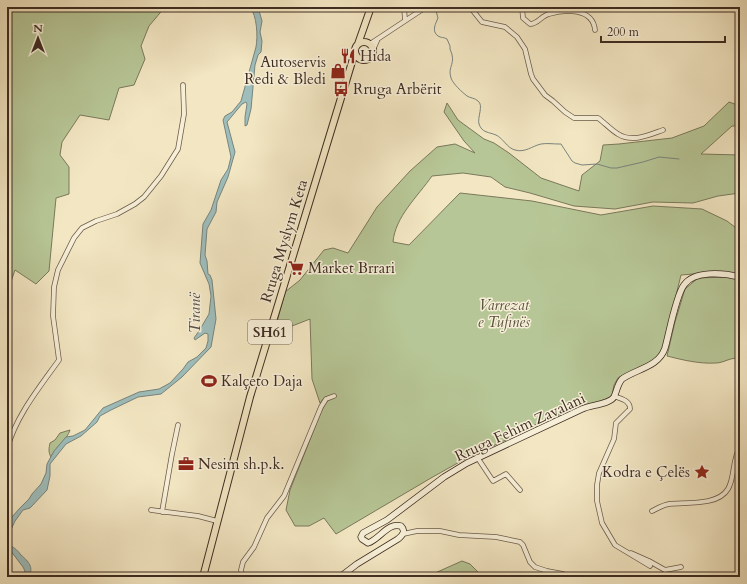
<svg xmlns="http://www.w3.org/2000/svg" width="747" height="584" font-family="Cardo,serif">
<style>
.green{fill:#b7c696;stroke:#7a795c}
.water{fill:#9ebebc;stroke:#78847e}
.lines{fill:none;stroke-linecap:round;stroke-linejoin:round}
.stream{stroke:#78847e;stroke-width:1}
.street-casing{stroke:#6b5b4a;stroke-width:5.5}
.secondary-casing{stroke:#3e2c22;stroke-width:7}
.primary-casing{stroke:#3e2c22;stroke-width:8}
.street{stroke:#f7efd8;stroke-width:4}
.secondary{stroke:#f7efd8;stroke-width:5.5}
.primary{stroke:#f3e7c3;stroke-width:6}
.labels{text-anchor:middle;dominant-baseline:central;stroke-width:3;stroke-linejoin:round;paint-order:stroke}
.shield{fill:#f7efd8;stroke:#766659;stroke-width:1}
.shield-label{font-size:14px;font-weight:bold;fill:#3e2c22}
.poi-label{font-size:15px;fill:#3e2c22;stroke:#f7efd8;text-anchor:start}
.street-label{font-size:15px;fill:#3e2c22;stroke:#f7efd8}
.park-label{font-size:15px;font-style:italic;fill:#5c523f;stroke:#f7efd8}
.water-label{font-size:16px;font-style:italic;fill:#565048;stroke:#f7efd8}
</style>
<rect width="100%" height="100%" fill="#f3e7c3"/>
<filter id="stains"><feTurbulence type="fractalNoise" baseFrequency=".005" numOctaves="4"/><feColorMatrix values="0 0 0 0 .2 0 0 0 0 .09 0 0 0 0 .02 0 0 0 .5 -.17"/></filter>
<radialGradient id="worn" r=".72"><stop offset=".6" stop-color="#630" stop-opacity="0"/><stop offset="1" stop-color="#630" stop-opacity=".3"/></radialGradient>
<path class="green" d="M 7,7 L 165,7 L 149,26 L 141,46 L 145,59 L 134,85 L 119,88 L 109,120 L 80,115 L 62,142 L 60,155 L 69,167 L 69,194 L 56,198 L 49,271 L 36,284 L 15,270 L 7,293 Z
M 729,102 L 740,106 L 740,126 L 732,126 L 701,154 L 740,155 L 740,193 L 718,196 L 693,203 L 653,202 L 615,209 L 574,206 L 530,193 L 505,187 L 491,177 L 463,173 L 432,176 C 418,196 395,217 393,242 L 409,245 L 460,193 L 532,201 L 601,215 L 653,206 L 702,209 L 727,221 L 740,231 L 740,275 L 705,273 L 681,275 L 662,352 L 656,359 L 618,378 L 614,385 L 612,395 L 607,400 L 577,407 L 573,411 L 548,418 L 510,438 L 463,460 L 431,478 L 336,534 L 324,518 L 309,526 L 295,526 L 286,510 L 290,490 L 321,412 L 325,404 L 330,399 L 325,397 L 320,403 L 312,379 L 310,319 L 274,333 L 285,292 L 300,280 L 324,250 L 333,248 L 348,253 L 377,207 L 410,171 L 437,147 L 455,144 L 475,153 L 464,141 L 444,112 L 447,103 L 458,120 L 484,139 L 494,143 L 509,153 L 541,178 L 579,191 L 582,175 L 600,161 L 603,145 L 619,144 L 672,138 L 704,126 Z
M 726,277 L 740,279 L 740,359 C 732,356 724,363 716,363 C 699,364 683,360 667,356 L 675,322 L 685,289 L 698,278 Z
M 70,430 C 67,440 56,446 51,457 C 48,452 49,448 50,443 L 55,440 L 60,433 Z
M 462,561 L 470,564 L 483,577 L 426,577 Z"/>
<path class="water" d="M 250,7 L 258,7 L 262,21 L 260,32 L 262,41 L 261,52 L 258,55 L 255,65 L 251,109 L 247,125 L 245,126 L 245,117 L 247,104 L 246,102 L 242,104 L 227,122 L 235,152 L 228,177 L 217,202 L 216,212 L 207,229 L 205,255 L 207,261 L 208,274 L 210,275 L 212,280 L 216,319 L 211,347 L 182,377 L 161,394 L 138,397 L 111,410 L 100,416 L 97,422 L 81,436 L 66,444 L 50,464 L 50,476 L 47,490 L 30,508 L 23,510 L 15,521 L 9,534 L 11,546 C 15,548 18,551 21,555 C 28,561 35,568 28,577 L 20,577 L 23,575 L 25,571 L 23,567 L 7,546 L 7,531 L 11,518 L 20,508 L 29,499 L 32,494 L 41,484 L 46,473 L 47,464 L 54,451 L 66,437 L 73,436 L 85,430 L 103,408 L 139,392 L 159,389 L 170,383 L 183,369 L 188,362 L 197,357 L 206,348 L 208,341 L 208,334 L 205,333 L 195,340 L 194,338 L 199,331 L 209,314 L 211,296 L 209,284 L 200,263 L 203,224 L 211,210 L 221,180 L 228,169 L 231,157 L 223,120 L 225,116 L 232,112 L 241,101 L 256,47 C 258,36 257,16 250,7 Z"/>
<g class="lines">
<path class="stream" d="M 435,7 L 438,18 C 436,23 431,31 438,36 C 441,38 444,37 447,39 L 450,46 L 450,49 C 457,64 447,66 451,78 C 453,84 462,92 467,96 C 470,98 475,98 478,101 C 484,105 477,118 479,124 C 482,133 489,132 496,135 C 503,138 507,148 515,150 C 525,153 532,146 541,144 C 547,143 553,144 559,144 L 561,144 L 572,161 L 575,163 L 582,165 L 597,164 L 611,168 L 617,168 L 643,162 L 659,157 L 679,159"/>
<defs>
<path id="street" d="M 404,7 L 405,20
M 470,7 L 482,22 L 505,27 L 517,37 L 525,49 L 531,74 L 533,79 L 545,95 L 553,101 L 565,112 L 574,118 L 598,118 C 605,123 611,130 618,134 C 632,143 649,135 663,130
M 522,7 L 523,18 L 530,24 C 538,24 541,16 549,14 C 565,9 593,8 595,30
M 370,44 L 426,7
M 373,50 L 377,41
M 614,396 C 621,399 630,400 630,409 L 616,423 L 614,439 L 599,473 L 597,485 L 597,501 L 602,523 L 615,545 L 650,566
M 7,449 C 16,416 39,388 59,360 L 53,316 L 54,287 L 58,270 L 74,238 L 82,228 L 96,221 L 117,214 L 135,204 L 144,197 L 161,176 L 178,149 L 184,114 L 183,85
M 477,457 L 493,481 L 506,474 L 520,490
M 151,510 L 198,516 L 217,521
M 652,511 C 658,508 663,505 669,504 C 686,502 718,506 728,489 C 735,477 732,460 740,447
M 162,512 L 172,454 L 178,425
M 403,534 L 417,531 L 440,531 L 459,535 L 496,537 L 520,542 L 523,545 L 530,562 L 535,567 L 547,571 L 563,574 L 571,577
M 631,553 L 649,561 L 665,570 L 681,567
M 243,577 L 241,570 L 243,562 L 254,547 L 267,518 L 284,496 L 321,407 L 326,399 L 334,396"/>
<path id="secondary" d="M 340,577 L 357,564 L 398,539 C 403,535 406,531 401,526 C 388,522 380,539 368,543 L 362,539 L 361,537 L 363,533 L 387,520 L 444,477 L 467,463 L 582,409 C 591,405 610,404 614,397 C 617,391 617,385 622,379 C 636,369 659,367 665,348 C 669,334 676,295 684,285 C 694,270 724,273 740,277"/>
<path id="primary" d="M355 51a9 9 0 1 1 18 0a9 9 0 1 1-18 0Z
M 358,44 L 371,7
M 203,577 L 250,397 L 355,52"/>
</defs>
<use href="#street" class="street-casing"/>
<use href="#secondary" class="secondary-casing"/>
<use href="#primary" class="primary-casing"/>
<use href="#street" class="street"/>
<use href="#secondary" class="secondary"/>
<use href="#primary" class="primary"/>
</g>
<defs>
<symbol id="restaurant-bare" viewBox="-9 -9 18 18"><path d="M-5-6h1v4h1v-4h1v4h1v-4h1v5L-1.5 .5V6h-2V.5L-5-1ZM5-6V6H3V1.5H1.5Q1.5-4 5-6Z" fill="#8f2418" stroke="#f7efd8" stroke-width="2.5" paint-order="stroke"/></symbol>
<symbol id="shop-bare" viewBox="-9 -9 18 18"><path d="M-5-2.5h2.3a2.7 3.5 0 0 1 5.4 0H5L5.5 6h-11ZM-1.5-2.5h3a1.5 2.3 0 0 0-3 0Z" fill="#8f2418" stroke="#f7efd8" stroke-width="2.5" paint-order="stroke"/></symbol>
<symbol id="bus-bare" viewBox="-9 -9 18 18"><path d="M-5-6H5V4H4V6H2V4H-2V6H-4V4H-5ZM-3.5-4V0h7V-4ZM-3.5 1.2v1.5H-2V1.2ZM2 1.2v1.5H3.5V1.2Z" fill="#8f2418" stroke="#f7efd8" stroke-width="2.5" paint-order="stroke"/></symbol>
<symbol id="supermarket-bare" viewBox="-9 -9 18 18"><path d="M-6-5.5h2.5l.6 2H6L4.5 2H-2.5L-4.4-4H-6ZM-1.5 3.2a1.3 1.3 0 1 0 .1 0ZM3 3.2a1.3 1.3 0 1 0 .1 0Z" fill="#8f2418" stroke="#f7efd8" stroke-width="2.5" paint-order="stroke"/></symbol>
<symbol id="stadium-bare" viewBox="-9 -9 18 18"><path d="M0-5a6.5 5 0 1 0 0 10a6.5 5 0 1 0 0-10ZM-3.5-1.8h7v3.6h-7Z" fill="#8f2418" stroke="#f7efd8" stroke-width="2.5" paint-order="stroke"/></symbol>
<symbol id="office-bare" viewBox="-9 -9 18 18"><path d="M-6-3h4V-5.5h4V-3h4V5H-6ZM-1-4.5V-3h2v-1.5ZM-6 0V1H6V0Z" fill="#8f2418" stroke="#f7efd8" stroke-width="2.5" paint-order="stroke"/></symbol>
<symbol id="sight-bare" viewBox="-9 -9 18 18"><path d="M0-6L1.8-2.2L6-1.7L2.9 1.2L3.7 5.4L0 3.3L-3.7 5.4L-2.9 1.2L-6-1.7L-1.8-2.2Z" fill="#8f2418" stroke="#f7efd8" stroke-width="2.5" paint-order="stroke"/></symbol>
</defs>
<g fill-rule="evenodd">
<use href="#restaurant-bare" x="337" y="45" width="22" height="22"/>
<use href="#shop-bare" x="327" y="60" width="22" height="22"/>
<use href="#bus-bare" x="330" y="78" width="22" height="22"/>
<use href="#supermarket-bare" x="285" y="257" width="22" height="22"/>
<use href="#stadium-bare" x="198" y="370" width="22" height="22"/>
<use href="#office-bare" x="175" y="453" width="22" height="22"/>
<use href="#sight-bare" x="691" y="461" width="22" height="22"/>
</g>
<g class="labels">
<rect class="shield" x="248" y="320" width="44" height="24" rx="3"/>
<g class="shield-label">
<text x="270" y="332">SH61</text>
</g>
<g class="poi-label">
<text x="360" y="56">Hida</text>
<text x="326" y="62" text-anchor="end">Autoservis<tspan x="326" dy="17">Redi &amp; Bledi</tspan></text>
<text x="353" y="89">Rruga Arbërit</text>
<text x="308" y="268">Market Brrari</text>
<text x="221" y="381">Kalçeto Daja</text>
<text x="198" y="464">Nesim sh.p.k.</text>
<text x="690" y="472" text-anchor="end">Kodra e Çelës</text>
</g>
<g class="street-label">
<text transform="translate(284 241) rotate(-73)">Rruga Myslym Keta</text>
<text transform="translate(520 427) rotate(-25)">Rruga Fehim Zavalani</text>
</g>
<g class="park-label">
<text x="504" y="305">Varrezat<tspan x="504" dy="17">e Tufinës</tspan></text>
</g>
<g class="water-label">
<text transform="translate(195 313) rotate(-90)">Tiranë</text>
</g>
</g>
<rect width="747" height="584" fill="none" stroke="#f3e7c3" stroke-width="24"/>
<rect x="8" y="8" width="731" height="568" fill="none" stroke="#3e2c22" stroke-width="2"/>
<rect x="12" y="12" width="723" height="560" fill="none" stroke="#3e2c22"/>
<g transform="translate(38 38)" stroke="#f7efd8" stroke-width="3" paint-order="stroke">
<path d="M0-3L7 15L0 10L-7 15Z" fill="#3e2c22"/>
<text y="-6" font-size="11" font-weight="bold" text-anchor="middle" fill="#3e2c22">N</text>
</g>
<path d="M601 36v6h124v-6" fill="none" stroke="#3e2c22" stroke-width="2"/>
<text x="607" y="36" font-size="12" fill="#3e2c22" stroke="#f7efd8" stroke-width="3" paint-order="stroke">200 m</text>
<rect width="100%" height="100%" filter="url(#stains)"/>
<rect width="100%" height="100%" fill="url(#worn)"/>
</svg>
